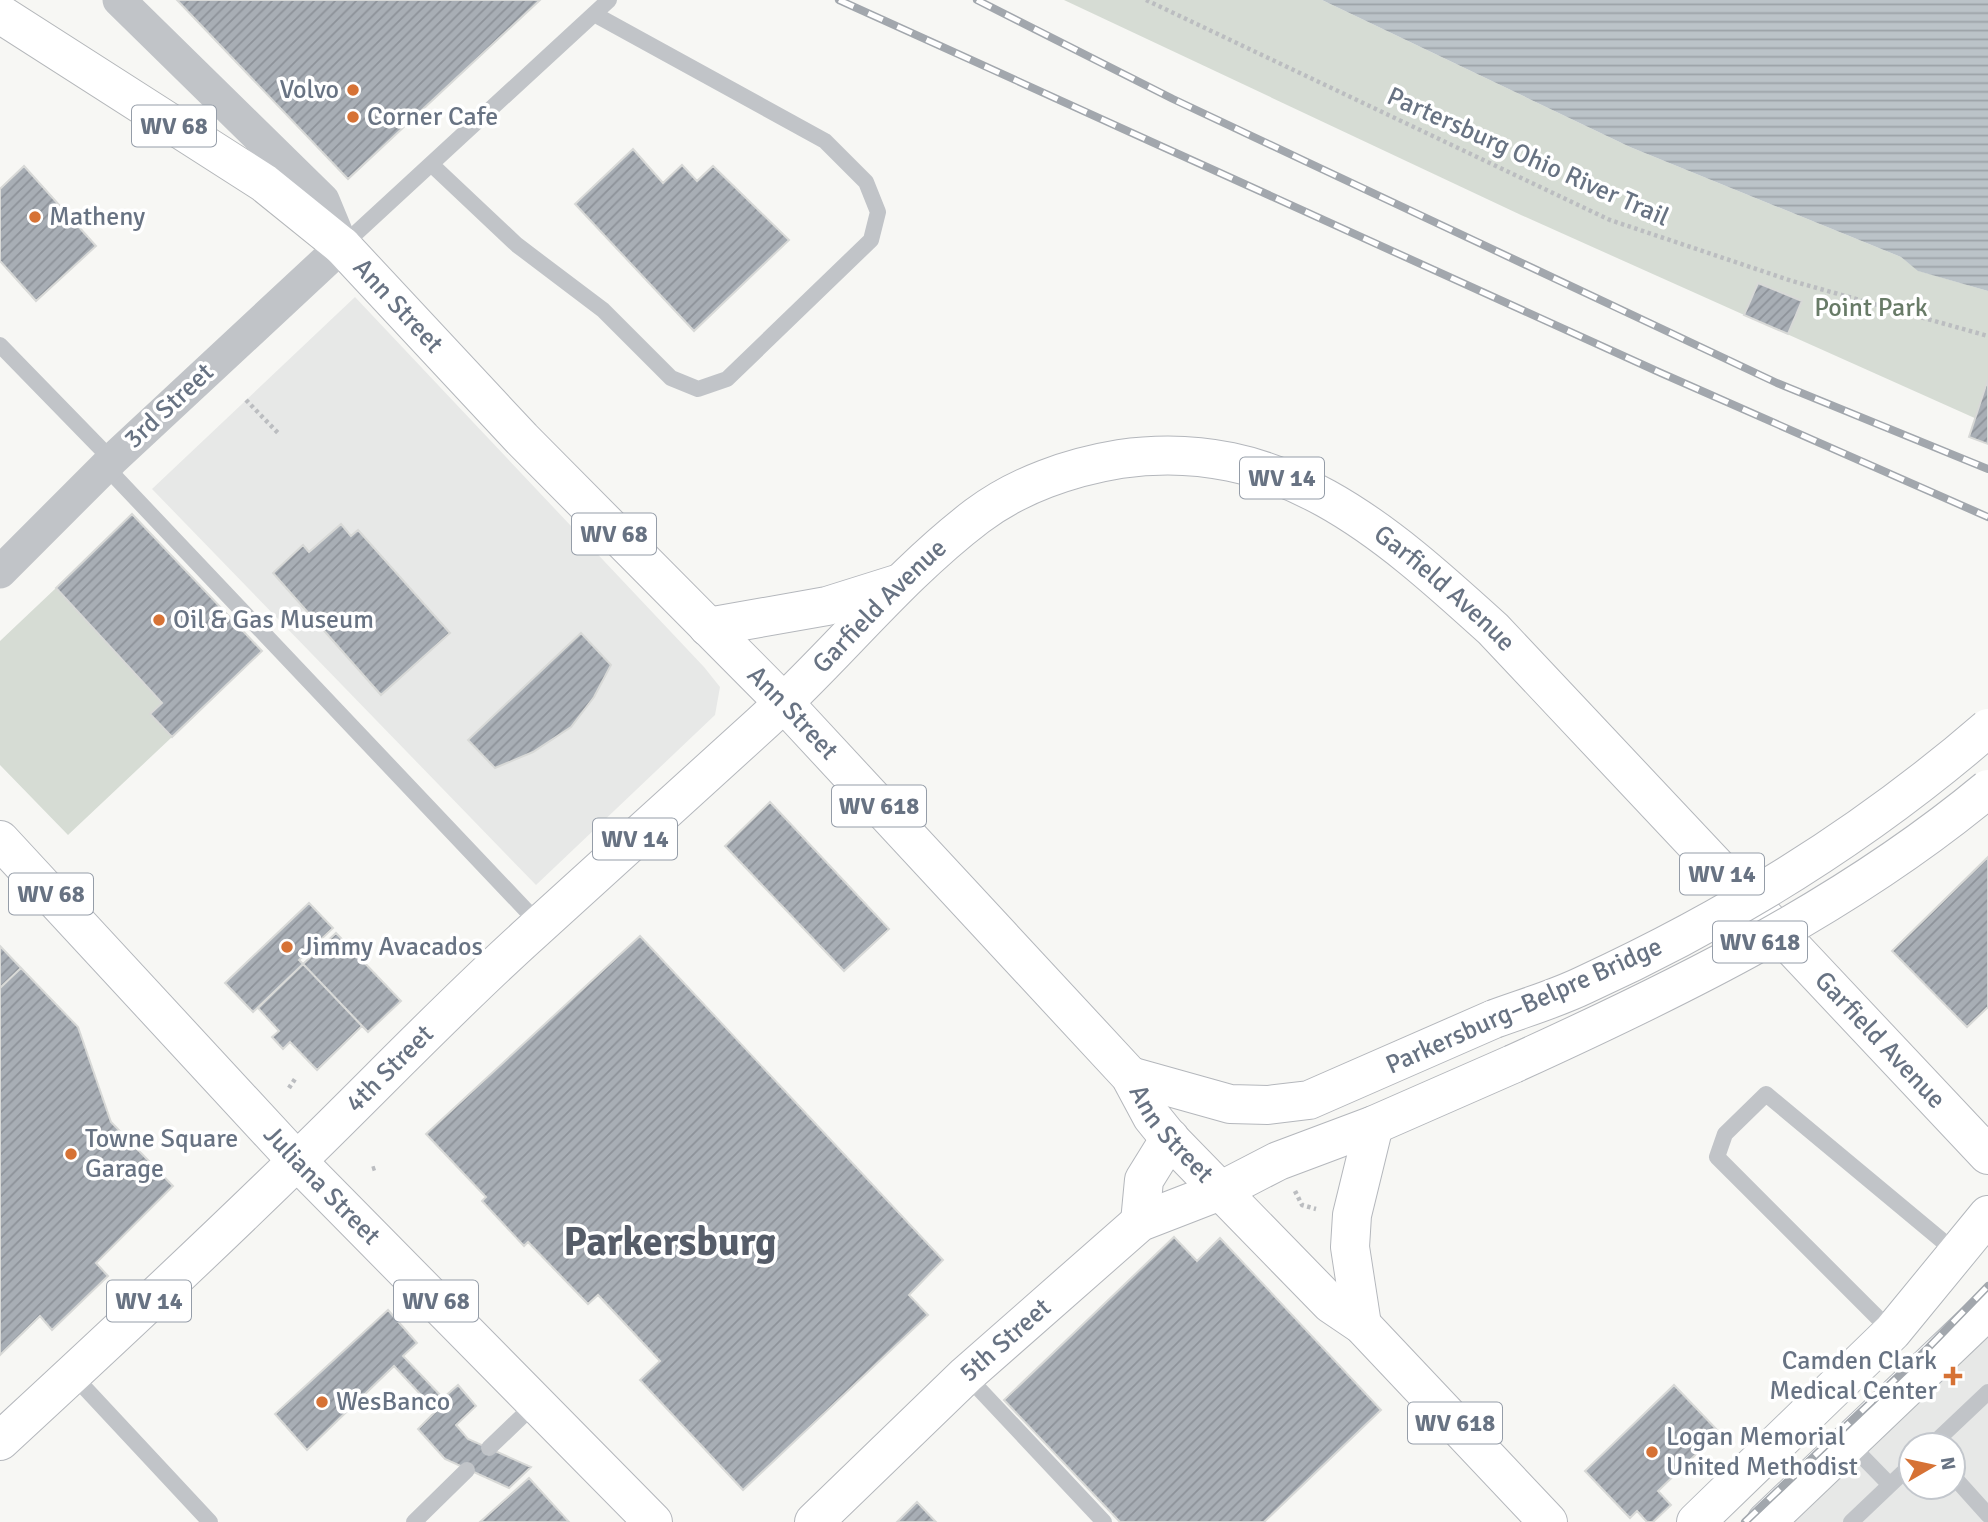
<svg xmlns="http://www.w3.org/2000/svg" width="1988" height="1522" font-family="Signika,sans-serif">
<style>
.built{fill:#e7e8e7;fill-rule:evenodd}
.green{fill:#d6dcd4}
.water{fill:url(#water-rules)}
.building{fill:url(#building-hatch);stroke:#d8d9d7;stroke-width:2}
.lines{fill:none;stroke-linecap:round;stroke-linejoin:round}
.secondary-casing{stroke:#b3b7bc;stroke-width:40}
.primary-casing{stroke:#b4b7bc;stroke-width:40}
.highway-casing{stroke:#b4b7ba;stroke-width:40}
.path{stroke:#bbbdc0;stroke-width:4.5;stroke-dasharray:3.5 3.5;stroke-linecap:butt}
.lane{stroke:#c1c4c8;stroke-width:16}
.street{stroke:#c1c4c8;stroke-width:33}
.secondary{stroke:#fff;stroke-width:38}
.primary{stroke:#fff;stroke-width:38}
.highway{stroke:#fff;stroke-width:38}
.rail-casing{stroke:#a2a7ad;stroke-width:8}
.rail{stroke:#fff;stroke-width:5;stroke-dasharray:16;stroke-linecap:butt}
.primary-bridge-casing{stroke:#b4b7bc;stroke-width:40;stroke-linecap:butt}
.primary-bridge{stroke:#fff;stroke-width:38}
.poi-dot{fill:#d67235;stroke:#fff;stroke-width:2.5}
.labels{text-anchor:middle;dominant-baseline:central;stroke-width:7;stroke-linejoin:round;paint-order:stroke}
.shield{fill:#fff;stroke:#959da8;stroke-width:2}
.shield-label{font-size:24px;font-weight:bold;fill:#687383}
.poi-label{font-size:26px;fill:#687383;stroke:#fff;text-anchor:start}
.street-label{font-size:26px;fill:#687383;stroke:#fff}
.park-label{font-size:26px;fill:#687b67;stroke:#fff}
.town-label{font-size:40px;font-weight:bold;fill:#565d69;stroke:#fff}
</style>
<defs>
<pattern id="water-rules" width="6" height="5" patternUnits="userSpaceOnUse" patternTransform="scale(1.75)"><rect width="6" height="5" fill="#bbc3c8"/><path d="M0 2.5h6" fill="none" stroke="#9ca3a8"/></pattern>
<pattern id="building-hatch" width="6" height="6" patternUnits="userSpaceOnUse" patternTransform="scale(1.75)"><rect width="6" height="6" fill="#a8aeb5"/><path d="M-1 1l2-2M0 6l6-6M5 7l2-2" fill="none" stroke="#8d9299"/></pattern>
</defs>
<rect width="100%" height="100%" fill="#f7f7f4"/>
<path class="built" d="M 355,297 L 704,667 L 720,687 L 715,715 L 536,885 L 152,489 Z
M 1988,1310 L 1988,1522 L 1766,1522 ZM 1911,1445 L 1953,1445 L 1953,1487 L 1911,1487 Z"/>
<path class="green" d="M 1064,0 L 1322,0 L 1630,147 L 1901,257 L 1919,271 L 1988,291 L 1988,424 L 1521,215 Z
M 56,588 L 162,703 L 172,737 L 68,835 L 0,765 L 0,641 Z"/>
<path class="water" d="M 1322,0 L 1988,0 L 1988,291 L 1918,271 L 1901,257 L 1630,147 Z"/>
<path class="building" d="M 177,0 L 540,0 L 348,179 Z
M 633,149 L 663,183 L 682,165 L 697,181 L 713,166 L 789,240 L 694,331 L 575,204 Z
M 24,166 L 96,246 L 36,301 L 0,261 L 0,189 Z
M 1758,283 L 1802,301 L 1788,334 L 1744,315 Z
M 1988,379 L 1988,444 L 1969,437 Z
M 132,514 L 262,651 L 172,737 L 150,714 L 162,703 L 56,588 Z
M 341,524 L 351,536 L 358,530 L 450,633 L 381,695 L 273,573 L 303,545 L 309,552 Z
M 581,633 L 611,665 L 594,697 L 571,727 L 533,752 L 495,768 L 468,740 Z
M 770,802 L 889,929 L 844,971 L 725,846 Z
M 1988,857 L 1988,1007 L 1967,1027 L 1892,951 Z
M 309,903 L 333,928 L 299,960 L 303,964 L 253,1012 L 225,983 Z
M 336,933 L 401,1001 L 368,1032 L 303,964 Z
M 640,936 L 943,1260 L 909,1295 L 928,1315 L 743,1490 L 640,1380 L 660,1361 L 598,1295 L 588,1304 L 528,1242 L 524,1246 L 482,1201 L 486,1197 L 426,1134 Z
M 0,946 L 21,968 L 0,988 Z
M 303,964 L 362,1026 L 317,1070 L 290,1042 L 283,1049 L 272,1037 L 279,1031 L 258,1008 Z
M 21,968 L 78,1027 L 111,1122 L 173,1186 L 96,1263 L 108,1276 L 52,1330 L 40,1316 L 0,1355 L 0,988 Z
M 1174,1237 L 1197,1261 L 1220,1238 L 1381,1410 L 1264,1522 L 1120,1522 L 1004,1400 Z
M 388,1310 L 417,1343 L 403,1356 L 443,1398 L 458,1385 L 476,1406 L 456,1425 L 468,1439 L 531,1467 L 509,1488 L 445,1459 L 418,1429 L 436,1411 L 394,1366 L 307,1450 L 275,1414 Z
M 1674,1385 L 1719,1432 L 1658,1491 L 1671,1505 L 1653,1522 L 1647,1522 L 1637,1511 L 1630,1518 L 1585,1471 Z
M 529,1478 L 569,1522 L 480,1522 Z
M 917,1502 L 936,1522 L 897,1522 Z"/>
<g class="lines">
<defs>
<path id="secondary" d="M 1696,1522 L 1892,1332 L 1988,1215
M 1766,1522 L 1988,1310"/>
<g id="primary">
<path id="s1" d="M 342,246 L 522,439 L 784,703 L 1130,1076 L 1152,1117 L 1169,1138 L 1331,1304 L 1362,1325 L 1548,1522"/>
<path d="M 708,627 L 827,606 L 897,584"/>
<path id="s2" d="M 0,840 L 297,1161 L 653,1522"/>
<path d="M 1130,1076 L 1230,1104 L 1268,1105 L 1309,1100 L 1494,1019"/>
<path d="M 1140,1222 L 1144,1180 L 1170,1138"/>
<path d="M 1362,1325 L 1350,1247 L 1352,1215 L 1374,1125"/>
<path id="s3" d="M 0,1441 C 102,1347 204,1252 303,1155 C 379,1081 453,1003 532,932 C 609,863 685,793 761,724 C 835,657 898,576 977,516 C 1018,485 1071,467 1120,459 C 1280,436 1384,530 1493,629 L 1988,1155"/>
<path id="s4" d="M 814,1522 L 966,1375 L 1140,1222 L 1220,1191 L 1278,1161 L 1374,1125 L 1513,1064"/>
</g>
<path id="highway" d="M 0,14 L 264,183 L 342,246"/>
</defs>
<use href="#secondary" class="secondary-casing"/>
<use href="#primary" class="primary-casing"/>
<use href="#highway" class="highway-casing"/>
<path class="path" d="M 1146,0 L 1610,220 L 1792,281 L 1988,336
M 246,400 L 279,434
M 289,1088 L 295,1079
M 372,1169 L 378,1167
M 1295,1191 L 1302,1205 L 1316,1209"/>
<path class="lane" d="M 431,164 L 517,245 L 603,310 L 671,378 L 698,389 L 727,379 L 871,240 L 878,212 L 866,182 L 825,141 L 594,14
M 342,246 L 609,0
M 0,345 L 112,460
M 105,466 L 540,925
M 1892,1332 L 1717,1157 L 1725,1134 L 1766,1094 L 1957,1253
M 71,1373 L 210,1522
M 966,1375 L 1104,1522
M 1849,1443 L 1890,1485
M 1932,1445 L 1988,1392
M 489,1448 L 536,1403
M 1953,1476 L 1988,1515
M 414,1522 L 467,1470
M 1851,1522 L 1911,1465"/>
<path class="street" d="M 0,572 L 112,460 L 342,246 L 323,200 L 119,0"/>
<use href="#secondary" class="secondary"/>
<use href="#primary" class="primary"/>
<use href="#highway" class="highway"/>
<defs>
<path id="rail" d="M 839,0 L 1661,373 L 1988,517
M 977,0 L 1173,99 L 1777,383 L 1988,469
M 1745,1522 L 1926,1350 L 1988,1286"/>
</defs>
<use href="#rail" class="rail-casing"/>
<use href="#rail" class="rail"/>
<defs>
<path id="primary-bridge" d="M 1494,1019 C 1524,1008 1555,999 1584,985 C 1730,918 1867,833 1988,728
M 1513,1064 C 1680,988 1846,907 1988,789"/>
</defs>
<use href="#primary-bridge" class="primary-bridge-casing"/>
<use href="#primary-bridge" class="primary-bridge"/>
</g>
<g class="poi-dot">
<circle cx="353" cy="90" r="7"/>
<circle cx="353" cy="117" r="7"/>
<circle cx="35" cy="217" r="7"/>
<circle cx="159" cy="620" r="7"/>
<circle cx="287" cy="947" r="7"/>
<circle cx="71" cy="1154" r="7"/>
<path d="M1949.5 1365.5h7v7h7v7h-7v7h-7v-7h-7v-7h7z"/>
<circle cx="322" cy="1402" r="7"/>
<circle cx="1652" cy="1452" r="7"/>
</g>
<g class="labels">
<g class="shield">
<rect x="132" y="105.5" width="84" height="41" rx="5"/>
<rect x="1240" y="457.5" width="84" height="41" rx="5"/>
<rect x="572" y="513.5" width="84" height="41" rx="5"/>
<rect x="832" y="785.5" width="94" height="41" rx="5"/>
<rect x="593" y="818.5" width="84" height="41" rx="5"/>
<rect x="1680" y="853.5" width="84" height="41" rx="5"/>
<rect x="9" y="873.5" width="84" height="41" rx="5"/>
<rect x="1713" y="921.5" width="94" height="41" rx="5"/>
<rect x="107" y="1280.5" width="84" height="41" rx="5"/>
<rect x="394" y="1280.5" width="84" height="41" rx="5"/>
<rect x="1408" y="1402.5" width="94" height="41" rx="5"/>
</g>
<g class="shield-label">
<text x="174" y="126">WV 68</text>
<text x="1282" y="478">WV 14</text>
<text x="614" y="534">WV 68</text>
<text x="879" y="806">WV 618</text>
<text x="635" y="839">WV 14</text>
<text x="1722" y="874">WV 14</text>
<text x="51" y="894">WV 68</text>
<text x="1760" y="942">WV 618</text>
<text x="149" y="1301">WV 14</text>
<text x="436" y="1301">WV 68</text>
<text x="1455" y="1423">WV 618</text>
</g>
<g class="poi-label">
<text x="339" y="90" text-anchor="end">Volvo</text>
<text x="367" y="117">Corner Cafe</text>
<text x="49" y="217">Matheny</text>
<text x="173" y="620">Oil &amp; Gas Museum</text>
<text x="301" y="947">Jimmy Avacados</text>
<text x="85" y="1139">Towne Square<tspan x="85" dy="30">Garage</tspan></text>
<text x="1937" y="1361" text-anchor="end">Camden Clark<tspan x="1937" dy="30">Medical Center</tspan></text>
<text x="336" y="1402">WesBanco</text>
<text x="1666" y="1437">Logan Memorial<tspan x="1666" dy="30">United Methodist</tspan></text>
</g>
<g class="street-label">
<text transform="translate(1528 157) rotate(24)">Partersburg Ohio River Trail</text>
<text stroke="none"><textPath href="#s1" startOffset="82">Ann Street</textPath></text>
<text transform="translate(169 406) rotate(-43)">3rd Street</text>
<text stroke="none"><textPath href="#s3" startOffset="1864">Garfield Avenue</textPath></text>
<text stroke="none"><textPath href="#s3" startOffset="1213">Garfield Avenue</textPath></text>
<text stroke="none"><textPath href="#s1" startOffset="649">Ann Street</textPath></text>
<text transform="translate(1524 1006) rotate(-24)">Parkersburg–Belpre Bridge</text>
<text stroke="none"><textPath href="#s3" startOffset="2492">Garfield Avenue</textPath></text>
<text stroke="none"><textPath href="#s3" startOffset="539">4th Street</textPath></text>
<text stroke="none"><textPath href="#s1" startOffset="1216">Ann Street</textPath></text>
<text stroke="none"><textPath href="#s2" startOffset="472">Juliana Street</textPath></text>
<text stroke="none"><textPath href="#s4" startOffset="264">5th Street</textPath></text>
</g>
<g class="park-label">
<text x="1871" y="308">Point Park</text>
</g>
<g class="town-label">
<text x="670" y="1242">Parkersburg</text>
</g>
</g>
<g transform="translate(1932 1466) rotate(81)"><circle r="33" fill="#ffffff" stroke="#c3c7cd" stroke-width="2"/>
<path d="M0-5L12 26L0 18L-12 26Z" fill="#d67235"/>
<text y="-10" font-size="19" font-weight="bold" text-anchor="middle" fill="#687383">N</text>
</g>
</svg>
